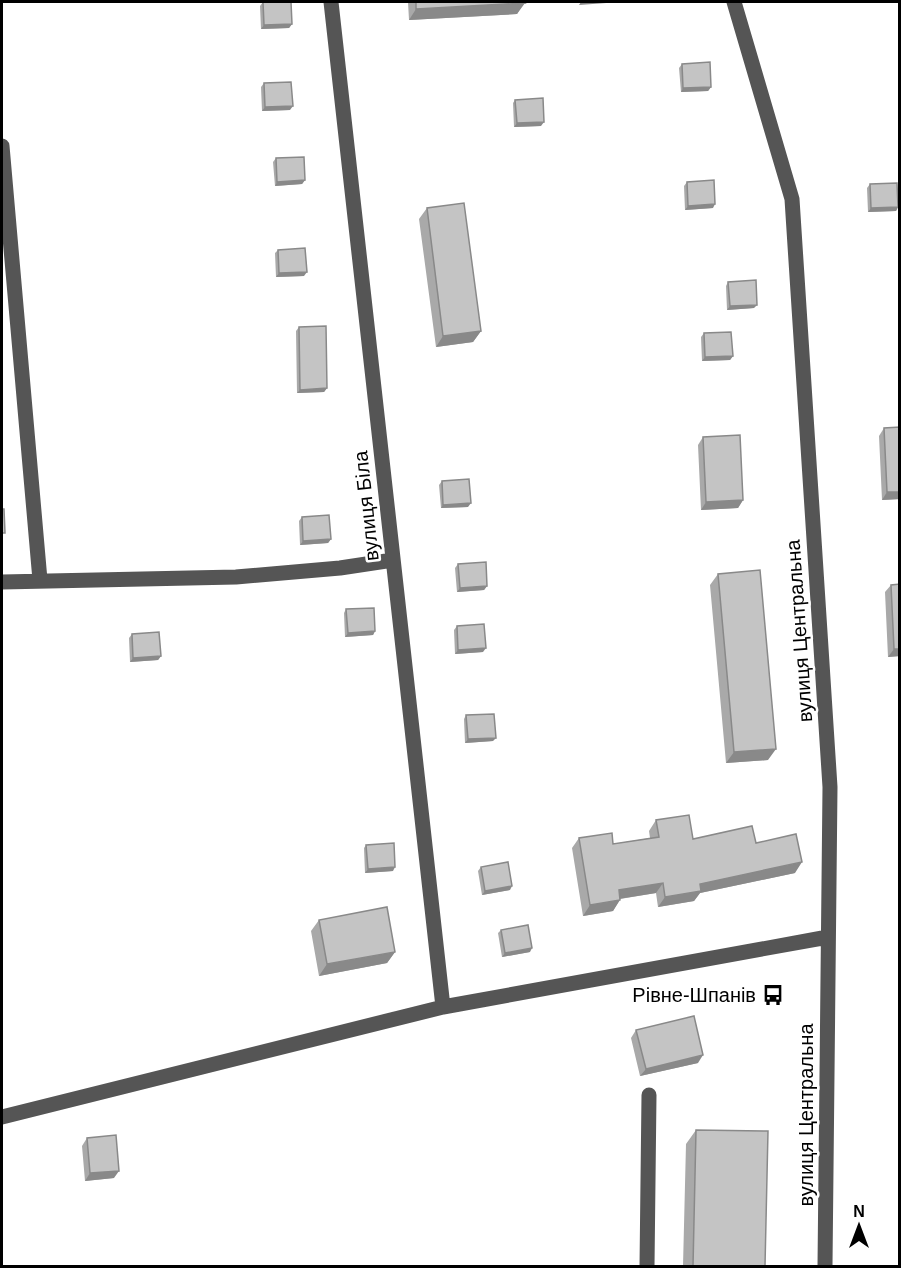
<svg xmlns="http://www.w3.org/2000/svg" width="901" height="1268" font-family="Arial,sans-serif">
<style>
.lines{fill:none;stroke-linecap:round;stroke-linejoin:round}
.minor{stroke:#555;stroke-width:15}
.wall{fill:#a9a9a9}
.shaded-wall{fill:#898989}
.building{fill:#c4c4c4;stroke:#898989;stroke-width:1.5}
.labels{text-anchor:middle;dominant-baseline:central;stroke-width:5;stroke-linejoin:round;paint-order:stroke}
.street-label{font-size:20px;fill:#000;stroke:#fff}
.poi-label{font-size:20px;fill:#000;stroke:#fff;text-anchor:end}
</style>
<rect width="100%" height="100%" fill="#fff"/>
<g class="lines">
<path class="minor" d="M 331,2 L 443,1007
M 734,2 L 792,199 L 830,787 L 825,1266
M 2,146 L 40,580
M 2,582 L 236,577 L 340,568 L 393,560
M 2,1117 L 443,1007 L 828,937
M 647,1266 L 649,1095"/>
</g>
<path class="wall" d="M 263,2 L 292,24 L 289,28 L 261,29 L 260,6 Z
M 408,2 L 524,2 L 517,14 L 409,20 Z
M 682,64 L 711,87 L 708,91 L 681,92 L 679,68 Z
M 264,83 L 290,110 L 262,111 L 261,87 Z
M 515,100 L 541,126 L 514,127 L 513,103 Z
M 276,158 L 305,180 L 302,184 L 275,186 L 273,162 Z
M 687,182 L 713,208 L 685,210 L 684,186 Z
M 870,184 L 898,207 L 896,211 L 868,212 L 867,188 Z
M 427,208 L 481,331 L 473,342 L 436,347 L 419,219 Z
M 278,250 L 304,276 L 276,277 L 275,253 Z
M 728,282 L 754,308 L 727,310 L 726,286 Z
M 299,327 L 327,388 L 324,392 L 297,393 L 296,331 Z
M 704,333 L 733,356 L 730,360 L 702,361 L 701,337 Z
M 900,427 L 900,499 L 882,500 L 879,436 L 884,428 Z
M 703,437 L 743,500 L 738,508 L 701,510 L 698,445 Z
M 442,481 L 468,507 L 441,508 L 439,485 Z
M 302,517 L 331,539 L 328,543 L 300,545 L 299,521 Z
M 458,564 L 487,586 L 484,590 L 457,592 L 455,568 Z
M 718,574 L 768,760 L 726,763 L 710,585 Z
M 891,585 L 900,656 L 888,657 L 885,592 Z
M 346,609 L 375,631 L 373,635 L 345,637 L 344,613 Z
M 457,626 L 483,652 L 455,654 L 454,630 Z
M 132,634 L 161,656 L 158,660 L 130,662 L 129,638 Z
M 466,715 L 493,741 L 465,743 L 464,719 Z
M 656,820 L 693,839 L 756,843 L 795,873 L 700,893 L 694,901 L 658,907 L 656,893 L 620,899 L 613,911 L 583,916 L 572,848 L 579,838 L 613,844 L 650,838 L 649,831 Z
M 366,845 L 393,871 L 365,873 L 364,848 Z
M 481,867 L 510,890 L 482,895 L 478,871 Z
M 319,920 L 395,952 L 387,963 L 319,976 L 311,931 Z
M 501,930 L 530,952 L 502,957 L 498,933 Z
M 636,1030 L 698,1063 L 640,1076 L 631,1038 Z
M 696,1130 L 765,1266 L 683,1266 L 686,1144 Z
M 87,1138 L 114,1178 L 85,1181 L 82,1146 Z"/>
<path class="shaded-wall" d="M 581,2 L 620,2 L 579,5 Z
M 525,3 L 517,14 L 409,20 L 416,9 Z
M 292,24 L 289,28 L 261,29 L 264,25 Z
M 711,87 L 708,91 L 681,92 L 683,88 Z
M 293,106 L 290,110 L 262,111 L 265,107 Z
M 544,122 L 541,126 L 514,127 L 517,123 Z
M 305,180 L 302,184 L 275,186 L 277,182 Z
M 715,204 L 713,208 L 685,210 L 688,206 Z
M 898,207 L 896,211 L 868,212 L 871,208 Z
M 307,272 L 304,276 L 276,277 L 279,273 Z
M 757,305 L 754,308 L 727,310 L 730,306 Z
M 481,331 L 473,342 L 436,347 L 443,336 Z
M 733,356 L 730,360 L 702,361 L 705,357 Z
M 327,388 L 324,392 L 297,393 L 300,390 Z
M 887,492 L 900,492 L 900,499 L 882,500 Z
M 743,500 L 738,508 L 701,510 L 706,502 Z
M 471,503 L 468,507 L 441,508 L 443,505 Z
M 331,539 L 328,543 L 300,545 L 303,541 Z
M 487,586 L 484,590 L 457,592 L 460,588 Z
M 375,631 L 373,635 L 345,637 L 348,633 Z
M 486,648 L 483,652 L 455,654 L 458,650 Z
M 894,649 L 900,649 L 900,656 L 888,657 Z
M 161,656 L 158,660 L 130,662 L 133,658 Z
M 496,738 L 493,741 L 465,743 L 468,739 Z
M 776,749 L 768,760 L 726,763 L 734,752 Z
M 802,862 L 795,873 L 700,893 L 694,901 L 658,907 L 665,897 L 700,884 Z
M 395,867 L 393,871 L 365,873 L 368,869 Z
M 663,883 L 656,893 L 612,900 L 619,890 Z
M 512,886 L 510,890 L 482,895 L 485,891 Z
M 620,900 L 613,911 L 583,916 L 590,905 Z
M 532,948 L 530,952 L 502,957 L 505,953 Z
M 395,952 L 387,963 L 319,976 L 327,964 Z
M 703,1055 L 698,1063 L 640,1076 L 646,1069 Z
M 119,1171 L 114,1178 L 85,1181 L 90,1173 Z"/>
<path class="building" d="M 263,2 L 291,2 L 292,24 L 264,25 Z
M 416,2 L 524,2 L 525,3 L 416,9 Z
M 710,62 L 711,87 L 683,88 L 682,64 Z
M 291,82 L 293,106 L 265,107 L 264,83 Z
M 543,98 L 544,122 L 517,123 L 515,100 Z
M 304,157 L 305,180 L 277,182 L 276,158 Z
M 714,180 L 715,204 L 688,206 L 687,182 Z
M 897,183 L 898,207 L 871,208 L 870,184 Z
M 464,203 L 481,331 L 443,336 L 427,208 Z
M 305,248 L 307,272 L 279,273 L 278,250 Z
M 756,280 L 757,305 L 730,306 L 728,282 Z
M 326,326 L 327,388 L 300,390 L 299,327 Z
M 731,332 L 733,356 L 705,357 L 704,333 Z
M 900,427 L 900,492 L 887,492 L 884,428 Z
M 740,435 L 743,500 L 706,502 L 703,437 Z
M 469,479 L 471,503 L 443,505 L 442,481 Z
M 2,509 L 4,509 L 5,533 L 2,533 Z
M 329,515 L 331,539 L 303,541 L 302,517 Z
M 486,562 L 487,586 L 460,588 L 458,564 Z
M 760,570 L 776,749 L 734,752 L 718,574 Z
M 900,584 L 900,649 L 894,649 L 891,585 Z
M 374,608 L 375,631 L 348,633 L 346,609 Z
M 484,624 L 486,648 L 458,650 L 457,626 Z
M 159,632 L 161,656 L 133,658 L 132,634 Z
M 494,714 L 496,738 L 468,739 L 466,715 Z
M 689,815 L 693,839 L 752,826 L 756,843 L 796,834 L 802,862 L 700,884 L 701,891 L 665,897 L 663,883 L 619,890 L 620,900 L 590,905 L 579,838 L 612,833 L 613,844 L 659,837 L 656,820 Z
M 394,843 L 395,867 L 368,869 L 366,845 Z
M 508,862 L 512,886 L 485,891 L 481,867 Z
M 387,907 L 395,952 L 327,964 L 319,920 Z
M 528,925 L 532,948 L 505,953 L 501,930 Z
M 694,1016 L 703,1055 L 646,1069 L 636,1030 Z
M 696,1130 L 768,1131 L 765,1266 L 693,1266 Z
M 116,1135 L 119,1171 L 90,1173 L 87,1138 Z"/>
<defs>
<symbol id="bus-bare" viewBox="-9 -9 18 18"><path d="M-5-6H5V4H4V6H2V4H-2V6H-4V4H-5ZM-3.5-4V0h7V-4ZM-3.5 1.2v1.5H-2V1.2ZM2 1.2v1.5H3.5V1.2Z" fill="#000" stroke="#fff" stroke-width="2.5" paint-order="stroke"/></symbol>
</defs>
<g fill-rule="evenodd">
<use href="#bus-bare" x="758" y="980" width="30" height="30"/>
</g>
<g class="labels">
<g class="street-label">
<text transform="translate(366 506) rotate(-96)">вулиця Біла</text>
<text transform="translate(799 631) rotate(-94)">вулиця Центральна</text>
<text transform="translate(806 1115) rotate(-90)">вулиця Центральна</text>
</g>
<g class="poi-label">
<text x="756" y="995">Рівне-Шпанів</text>
</g>
</g>
<rect width="901" height="1268" fill="none" stroke="#000000" stroke-width="6"/>
<g transform="translate(859 1226)" stroke="#ffffff" stroke-width="4.5" paint-order="stroke">
<path d="M0-4.5L10 22L0 15L-10 22Z" fill="#000000"/>
<text y="-9" font-size="16" font-weight="bold" text-anchor="middle" fill="#000000">N</text>
</g>
</svg>
